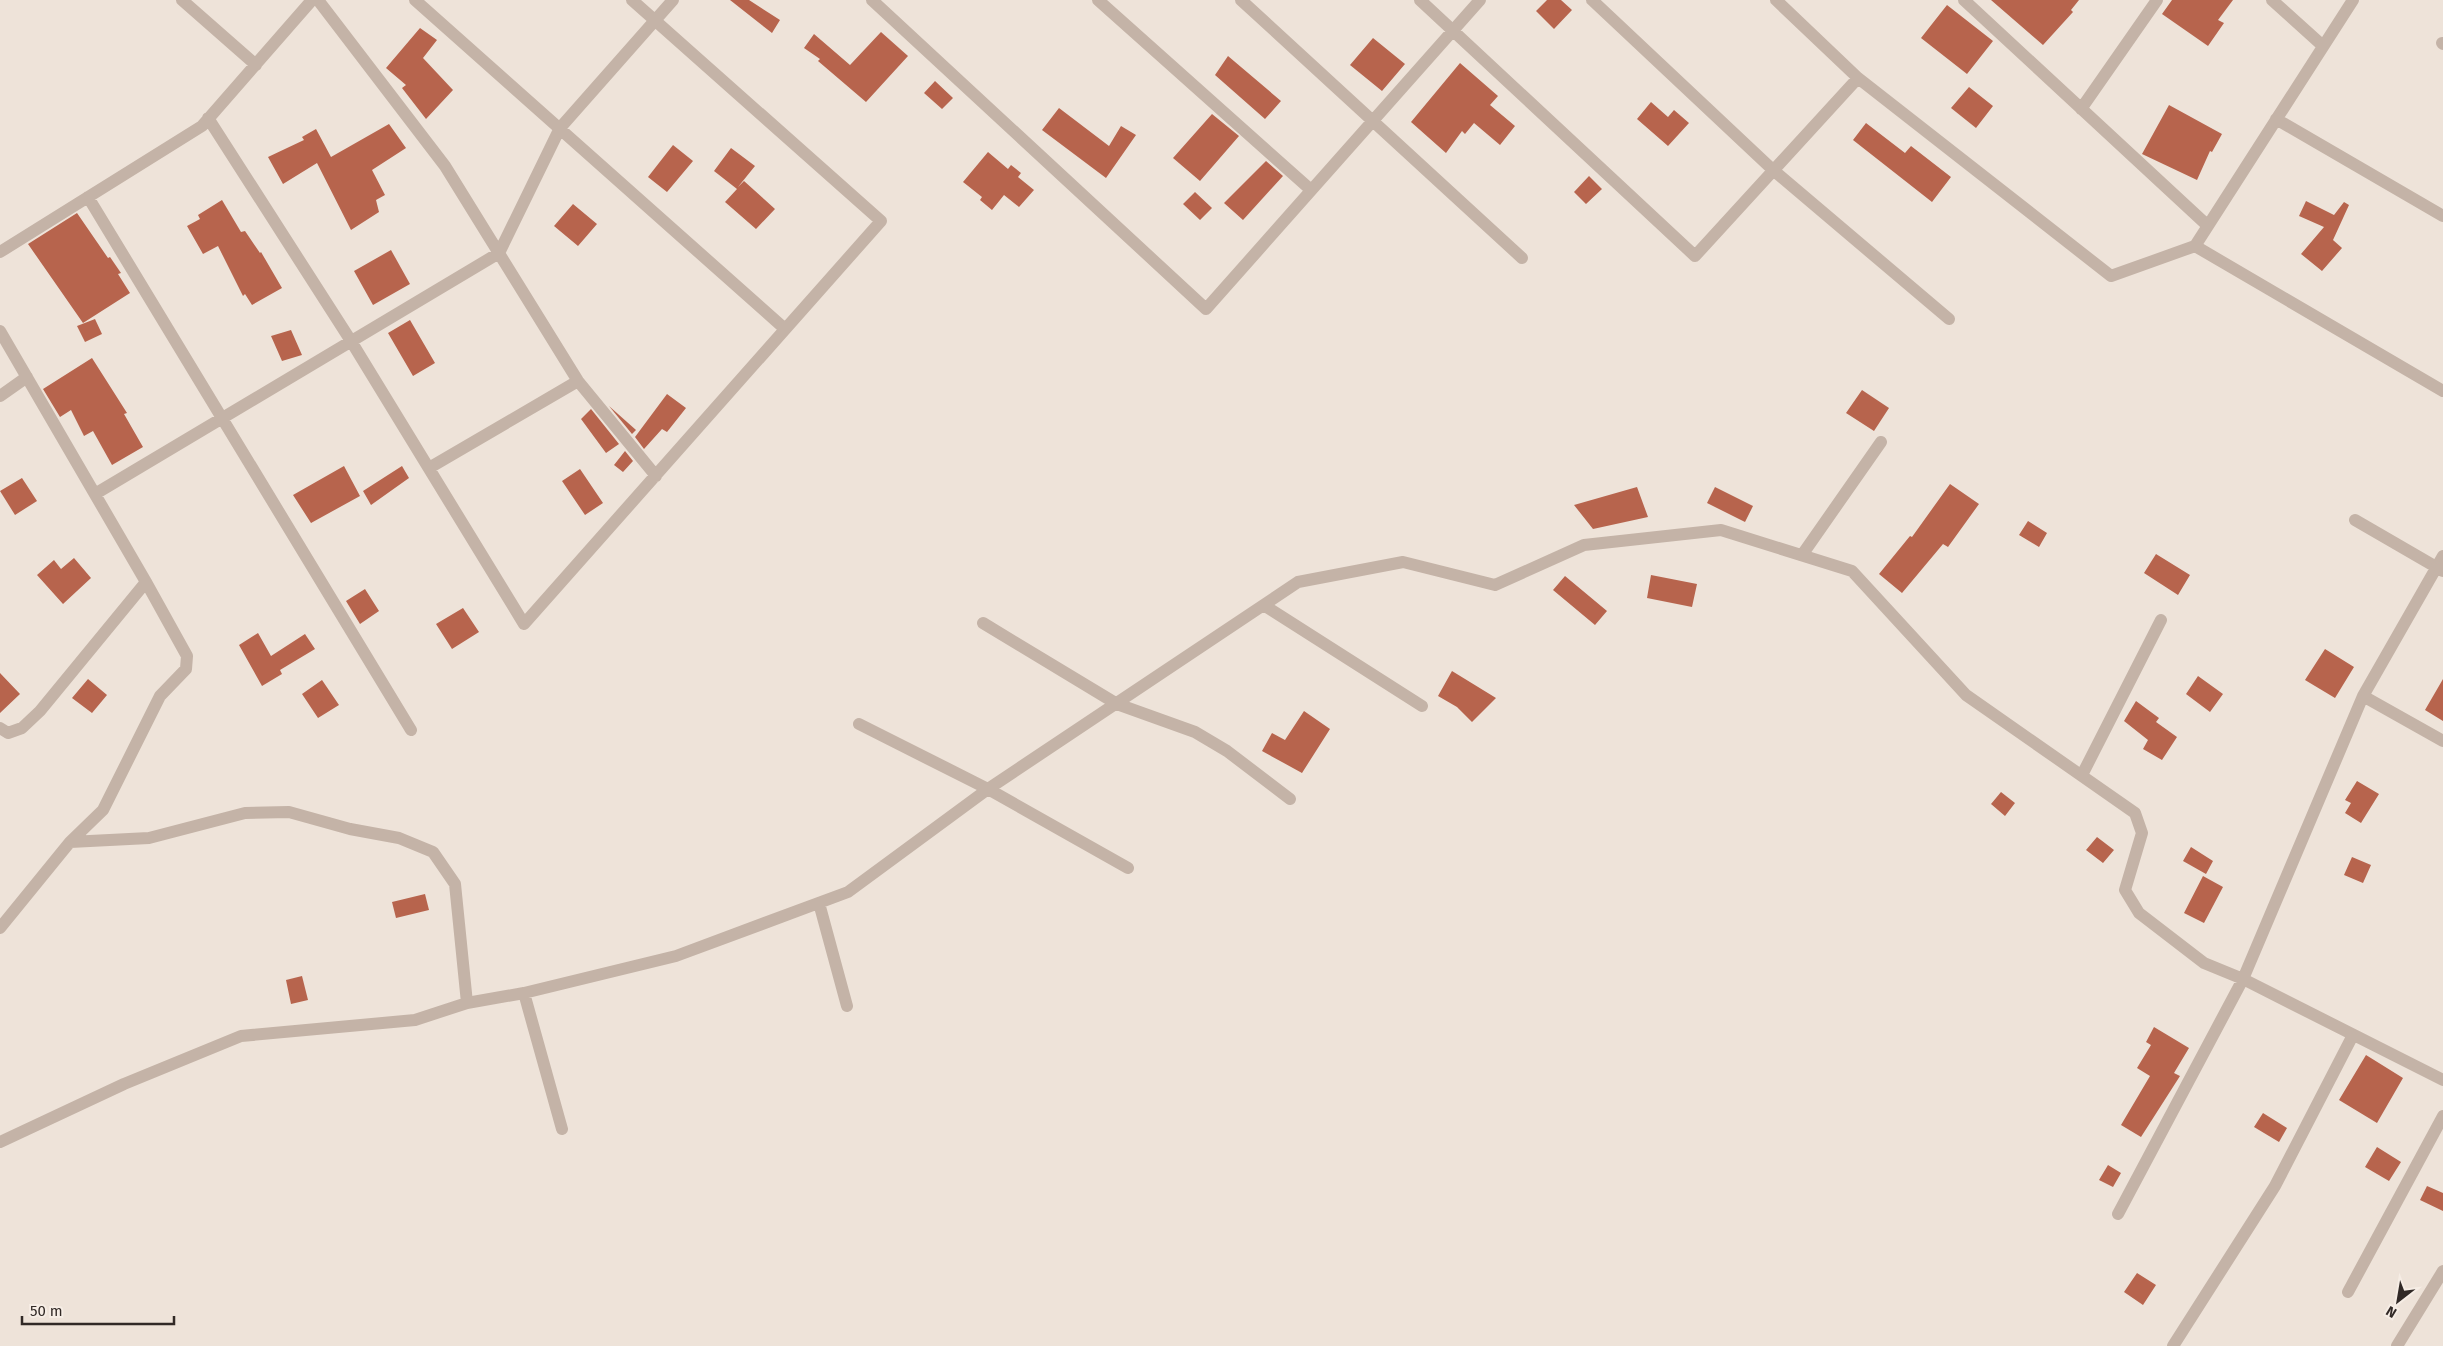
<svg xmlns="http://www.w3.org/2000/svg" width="2443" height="1346" font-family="'Fira Sans',sans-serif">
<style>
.building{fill:#b7644d}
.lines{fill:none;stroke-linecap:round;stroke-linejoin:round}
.street{stroke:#c4b3a7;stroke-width:12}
</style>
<rect width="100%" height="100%" fill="#eee3d9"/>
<path class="building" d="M 730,0 L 749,0 L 780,20 L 772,33 Z
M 1547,0 L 1561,0 L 1572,10 L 1554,29 L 1536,11 Z
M 1991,0 L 2079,0 L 2071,10 L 2073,12 L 2043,45 Z
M 2172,0 L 2233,0 L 2218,20 L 2224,23 L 2208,46 L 2162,14 Z
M 1947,5 L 1993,41 L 1967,74 L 1921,38 Z
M 420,28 L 437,40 L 423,58 L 453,90 L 426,119 L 402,88 L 406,85 L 386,68 Z
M 881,32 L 908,56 L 866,102 L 818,61 L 820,59 L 804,48 L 814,34 L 850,65 Z
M 1373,38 L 1405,64 L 1382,91 L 1350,65 Z
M 1228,56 L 1281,101 L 1265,119 L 1215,75 Z
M 1460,63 L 1498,96 L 1490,105 L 1515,126 L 1500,145 L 1474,123 L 1465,134 L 1462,131 L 1446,153 L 1411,122 Z
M 935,81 L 953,98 L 942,109 L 924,93 Z
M 1969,87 L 1993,106 L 1976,128 L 1951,108 Z
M 1651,102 L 1668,117 L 1674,110 L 1689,123 L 1668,146 L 1637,119 Z
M 2169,105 L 2222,134 L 2212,152 L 2210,151 L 2197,180 L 2142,154 Z
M 1059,108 L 1109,146 L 1121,126 L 1136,135 L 1106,178 L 1042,130 Z
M 1212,114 L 1239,136 L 1200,181 L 1173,158 Z
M 1866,123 L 1905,153 L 1911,146 L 1951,177 L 1932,202 L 1853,140 Z
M 389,124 L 406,148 L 372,170 L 385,195 L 376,200 L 379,212 L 351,230 L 317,163 L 283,184 L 268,157 L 304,140 L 302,137 L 316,129 L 331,157 Z
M 673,145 L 693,161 L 667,192 L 648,177 Z
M 731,148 L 755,166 L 738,187 L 744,181 L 775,209 L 756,229 L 725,202 L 737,189 L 714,171 Z
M 988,152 L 1008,169 L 1011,165 L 1021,173 L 1018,177 L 1034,190 L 1019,207 L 1004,195 L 992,210 L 980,200 L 982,197 L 963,182 Z
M 1266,161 L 1283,176 L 1243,220 L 1224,203 Z
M 1589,176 L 1602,189 L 1586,204 L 1574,192 Z
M 1195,192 L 1212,208 L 1200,220 L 1183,204 Z
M 222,200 L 241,232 L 245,231 L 260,253 L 261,252 L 282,288 L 252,305 L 245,294 L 243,296 L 218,246 L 203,254 L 187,226 L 200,219 L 198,215 Z
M 2306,201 L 2334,215 L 2344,202 L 2349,205 L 2333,240 L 2342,248 L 2322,271 L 2301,254 L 2324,227 L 2299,216 Z
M 573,204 L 597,224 L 578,246 L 554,226 Z
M 77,213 L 108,258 L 110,257 L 121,273 L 118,274 L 130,293 L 83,323 L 28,244 Z
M 391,250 L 410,284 L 373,305 L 354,271 Z
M 95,319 L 102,334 L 85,342 L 77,326 Z
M 410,320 L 435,363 L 413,376 L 388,333 Z
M 291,330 L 302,355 L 282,361 L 271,336 Z
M 92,358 L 127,413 L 124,414 L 143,447 L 112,465 L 93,431 L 84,436 L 71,410 L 60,417 L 43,389 Z
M 1862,390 L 1889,408 L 1874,431 L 1846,413 Z
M 667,394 L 686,408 L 667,432 L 662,429 L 644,449 L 635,437 Z
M 609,406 L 636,430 L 632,434 Z
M 591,409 L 619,444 L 606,453 L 581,419 Z
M 625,451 L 633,461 L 623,472 L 614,465 Z
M 344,466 L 360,496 L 311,523 L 293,495 Z
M 402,466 L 409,478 L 371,505 L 363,491 Z
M 580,469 L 603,503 L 585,515 L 562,481 Z
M 22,478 L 37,501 L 15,515 L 0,491 Z
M 1950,484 L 1979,504 L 1948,547 L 1943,544 L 1902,593 L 1879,574 L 1910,536 L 1912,537 Z
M 1637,487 L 1648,517 L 1593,529 L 1574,505 Z
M 1715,487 L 1753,506 L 1745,522 L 1707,503 Z
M 2028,521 L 2047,533 L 2039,547 L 2019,535 Z
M 2156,554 L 2190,575 L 2178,595 L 2144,573 Z
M 74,558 L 91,578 L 63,604 L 37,575 L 54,560 L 61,569 Z
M 1651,575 L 1697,584 L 1692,607 L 1647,598 Z
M 1565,576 L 1607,611 L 1595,625 L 1553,590 Z
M 365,589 L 379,611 L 360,624 L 346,601 Z
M 463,608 L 479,632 L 452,649 L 436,624 Z
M 258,633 L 271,656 L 305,634 L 315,649 L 280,670 L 282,674 L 262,686 L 239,645 Z
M 2325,649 L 2354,667 L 2335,698 L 2305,680 Z
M 1452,671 L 1496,698 L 1472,722 L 1457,707 L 1438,696 Z
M 0,673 L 20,694 L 0,713 Z
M 2198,676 L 2223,694 L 2210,712 L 2186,694 Z
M 88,679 L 107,695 L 92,713 L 72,698 Z
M 2443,679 L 2443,721 L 2425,710 Z
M 322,680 L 339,705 L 318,718 L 302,694 Z
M 2136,701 L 2159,718 L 2156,722 L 2177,737 L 2162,760 L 2143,749 L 2148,740 L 2124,721 Z
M 1304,711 L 1330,729 L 1302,773 L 1262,751 L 1272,733 L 1285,740 Z
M 2357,781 L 2379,794 L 2361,823 L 2345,813 L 2351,803 L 2345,800 Z
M 2001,792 L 2015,803 L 2005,816 L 1991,804 Z
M 2097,837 L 2114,850 L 2103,863 L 2086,850 Z
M 2191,847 L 2213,861 L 2206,874 L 2183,861 Z
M 2352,857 L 2371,865 L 2363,883 L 2344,875 Z
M 2203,876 L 2223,887 L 2204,923 L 2184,913 Z
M 425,894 L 429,910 L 396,918 L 392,902 Z
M 302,976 L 308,1000 L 291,1004 L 286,980 Z
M 2154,1027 L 2189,1048 L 2174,1073 L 2180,1076 L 2141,1137 L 2121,1125 L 2150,1076 L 2137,1068 L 2151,1045 L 2146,1042 Z
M 2366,1055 L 2403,1078 L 2377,1123 L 2339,1100 Z
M 2263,1113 L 2287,1128 L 2279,1142 L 2254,1127 Z
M 2377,1147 L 2401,1162 L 2389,1181 L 2365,1167 Z
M 2108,1165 L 2121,1173 L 2113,1187 L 2099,1180 Z
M 2427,1186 L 2443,1193 L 2443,1211 L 2420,1200 Z
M 2137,1273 L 2156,1285 L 2143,1305 L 2124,1292 Z"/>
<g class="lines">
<path class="street" d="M 182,0 L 256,65
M 318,0 L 445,166 L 578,381 L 656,476
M 415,0 L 785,329
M 872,0 L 1206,309 L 1480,0
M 1098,0 L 1311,190
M 1241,0 L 1522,258
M 1420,0 L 1695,256 L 1858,78
M 1592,0 L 1773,170 L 1949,319
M 1776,0 L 1858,78 L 2111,276 L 2195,246 L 2353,0
M 1964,0 L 2208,226
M 2272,0 L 2323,46
M 2442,43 L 2443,44
M 2081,109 L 2157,0
M 208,118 L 351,341 L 524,624 L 881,221 L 632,0
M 2276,119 L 2443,216
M 88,197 L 411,730
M 2195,246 L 2443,391
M 0,252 L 202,126 L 312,0
M 0,331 L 146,582 L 187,656 L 186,669 L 160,696 L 103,810 L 70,842 L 0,928
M 0,396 L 27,377
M 429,468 L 578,381
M 95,494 L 499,253 L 560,128 L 673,0
M 2355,520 L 2443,571
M 1802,555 L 1881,442
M 1265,606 L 1422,706
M 983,623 L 1117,704 L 1195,732 L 1227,751 L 1290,799
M 2363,696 L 2443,741
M 859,724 L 988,789 L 1128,868
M 0,728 L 8,733 L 22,728 L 40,711 L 146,582
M 2082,775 L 2161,620
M 70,842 L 149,838 L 245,813 L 289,812 L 350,829 L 399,838 L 433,852 L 455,884 L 467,1003
M 819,903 L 847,1006
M 524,993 L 562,1129
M 0,1142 L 124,1084 L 241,1036 L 415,1020 L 467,1003 L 524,993 L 676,956 L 848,892 L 988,789 L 1298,582 L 1403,562 L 1495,585 L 1584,545 L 1721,530 L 1852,571 L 1966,695 L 2135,813 L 2142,833 L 2125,890 L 2139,913 L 2204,963 L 2243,979 L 2443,1080
M 2118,1214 L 2243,979 L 2363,696 L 2443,556
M 2348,1292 L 2443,1116
M 2173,1346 L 2275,1186 L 2353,1035
M 2397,1346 L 2443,1271"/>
</g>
<g transform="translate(2398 1301) rotate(211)" stroke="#f6ede5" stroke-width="4" paint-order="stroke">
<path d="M0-4L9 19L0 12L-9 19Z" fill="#312926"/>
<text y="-8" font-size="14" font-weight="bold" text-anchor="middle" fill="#312926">N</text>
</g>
<path d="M22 1316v8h152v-8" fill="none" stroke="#312926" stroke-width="2.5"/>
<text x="30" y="1316" font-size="15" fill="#312926" stroke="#f6ede5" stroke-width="4" paint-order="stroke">50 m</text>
</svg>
